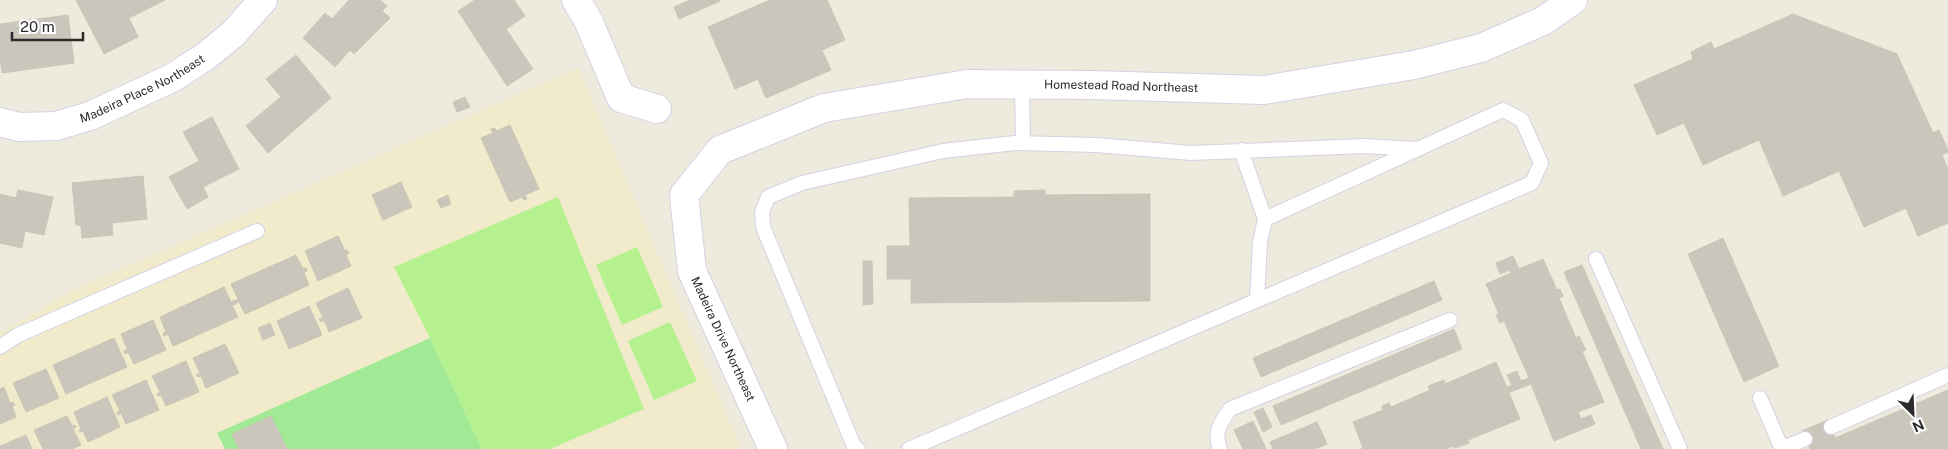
<svg xmlns="http://www.w3.org/2000/svg" width="1948" height="449" font-family="'Public Sans',sans-serif">
<style>
.education{fill:#f1ebcb}
.green{fill:#a2e995}
.pitch{fill:#b6f190}
.building{fill:#cac6bc;stroke:#cac6b6}
.lines{fill:none;stroke-linecap:round;stroke-linejoin:round}
.service-casing{stroke:#d2d2e5;stroke-width:16}
.minor-casing{stroke:#d2d2e5;stroke-width:30}
.service{stroke:#fff;stroke-width:14}
.minor{stroke:#fff;stroke-width:28}
.labels{text-anchor:middle;dominant-baseline:central;stroke-width:4.5;stroke-linejoin:round;paint-order:stroke}
.street-label{font-size:12px;fill:#2b2b2b;stroke:#fff}
</style>
<rect width="100%" height="100%" fill="#eeeadd"/>
<path class="education" d="M 578,68 L 741,449 L 0,449 L 0,333 L 71,291 Z"/>
<path class="green" d="M 430,338 L 482,449 L 225,449 L 217,433 Z"/>
<path class="pitch" d="M 558,197 L 644,409 L 550,449 L 482,449 L 430,338 L 394,267 Z
M 637,247 L 663,307 L 622,325 L 596,265 Z
M 670,322 L 697,381 L 654,400 L 628,341 Z"/>
<path class="building" d="M 76,0 L 165,0 L 129,18 L 138,37 L 104,54 Z
M 349,0 L 370,0 L 390,18 L 354,54 L 350,50 L 335,67 L 303,38 L 325,13 L 332,19 Z
M 370,0 L 380,0 L 387,6 L 382,11 Z
M 475,0 L 514,0 L 525,16 L 506,29 L 533,69 L 507,86 L 458,11 Z
M 690,0 L 720,0 L 720,1 L 679,19 L 674,7 Z
M 770,0 L 827,0 L 845,40 L 822,50 L 831,70 L 766,98 L 758,79 L 735,89 L 708,27 Z
M 1793,14 L 1897,54 L 1933,133 L 1939,130 L 1948,150 L 1948,152 L 1942,155 L 1948,169 L 1948,223 L 1918,236 L 1906,208 L 1864,227 L 1839,171 L 1783,196 L 1759,140 L 1703,165 L 1684,123 L 1657,135 L 1634,85 L 1693,59 L 1691,52 L 1711,42 L 1714,49 Z
M 68,15 L 74,63 L 2,73 L 0,56 L 0,24 Z
M 296,55 L 331,98 L 268,153 L 246,126 L 281,97 L 266,79 Z
M 465,97 L 470,107 L 457,112 L 453,102 Z
M 212,117 L 239,169 L 203,187 L 208,197 L 187,209 L 169,177 L 199,161 L 183,132 Z
M 510,125 L 539,189 L 525,195 L 527,199 L 524,200 L 522,197 L 510,202 L 481,138 L 493,133 L 491,129 L 495,128 L 496,131 Z
M 143,176 L 147,219 L 112,223 L 113,235 L 82,238 L 81,225 L 76,225 L 72,183 Z
M 401,182 L 412,207 L 383,220 L 372,195 Z
M 18,190 L 53,197 L 44,235 L 25,231 L 22,248 L 0,243 L 0,194 L 16,198 Z
M 1045,190 L 1045,195 L 1150,194 L 1150,301 L 911,303 L 911,279 L 887,279 L 887,246 L 910,246 L 909,198 L 1014,197 L 1014,191 Z
M 448,195 L 451,204 L 441,208 L 437,200 Z
M 338,236 L 345,251 L 347,250 L 349,253 L 346,255 L 351,266 L 318,281 L 305,251 Z
M 1723,238 L 1779,366 L 1744,382 L 1688,254 Z
M 296,255 L 303,269 L 306,268 L 307,271 L 304,273 L 309,285 L 245,314 L 239,302 L 236,303 L 235,301 L 238,299 L 231,284 Z
M 1513,256 L 1519,269 L 1543,259 L 1557,290 L 1560,289 L 1563,296 L 1559,298 L 1576,338 L 1579,336 L 1586,350 L 1582,351 L 1604,402 L 1578,412 L 1581,419 L 1591,415 L 1595,424 L 1554,441 L 1531,384 L 1508,393 L 1505,388 L 1512,385 L 1507,375 L 1517,371 L 1521,381 L 1529,378 L 1504,321 L 1500,323 L 1496,315 L 1499,314 L 1486,284 L 1511,273 L 1510,270 L 1500,274 L 1496,263 Z
M 863,261 L 872,261 L 873,304 L 863,305 Z
M 1582,265 L 1663,449 L 1641,449 L 1564,272 Z
M 1434,281 L 1442,300 L 1261,377 L 1253,358 Z
M 224,287 L 231,302 L 234,300 L 236,304 L 232,305 L 238,317 L 173,346 L 168,334 L 164,336 L 163,333 L 166,332 L 160,317 Z
M 348,288 L 362,318 L 329,332 L 324,320 L 321,322 L 319,319 L 323,317 L 316,303 Z
M 309,306 L 322,335 L 289,349 L 277,321 Z
M 153,320 L 166,350 L 134,364 L 128,352 L 125,354 L 124,351 L 127,349 L 121,334 Z
M 270,323 L 275,335 L 263,340 L 258,328 Z
M 1454,329 L 1462,349 L 1281,425 L 1273,406 Z
M 114,338 L 127,367 L 66,394 L 53,365 Z
M 225,344 L 239,373 L 206,388 L 201,376 L 198,377 L 196,375 L 200,373 L 193,358 Z
M 186,361 L 199,392 L 166,406 L 161,395 L 158,396 L 157,394 L 160,392 L 152,376 Z
M 1496,362 L 1520,419 L 1468,440 L 1469,443 L 1455,448 L 1454,446 L 1446,449 L 1361,449 L 1363,448 L 1353,422 L 1383,410 L 1382,406 L 1389,403 L 1391,407 L 1430,390 L 1428,386 L 1444,380 L 1445,384 Z
M 46,369 L 59,398 L 26,412 L 13,383 Z
M 146,380 L 159,410 L 126,424 L 121,413 L 118,415 L 117,412 L 120,411 L 112,395 Z
M 4,387 L 10,403 L 13,402 L 15,405 L 12,406 L 16,417 L 0,424 L 0,389 Z
M 1948,390 L 1948,449 L 1810,449 L 1835,438 Z
M 107,397 L 120,427 L 88,442 L 83,431 L 80,432 L 79,430 L 81,429 L 74,412 Z
M 1263,408 L 1272,427 L 1263,432 L 1254,412 Z
M 67,416 L 72,426 L 75,425 L 76,427 L 73,429 L 81,445 L 72,449 L 43,449 L 34,430 Z
M 271,416 L 287,449 L 239,449 L 232,434 Z
M 1828,420 L 1835,438 L 1810,449 L 1802,431 Z
M 1253,421 L 1266,449 L 1243,449 L 1234,430 Z
M 1317,422 L 1327,444 L 1315,449 L 1273,449 L 1270,442 Z
M 26,435 L 32,449 L 0,449 L 0,446 Z"/>
<g class="lines">
<defs>
<path id="service" d="M 1022,84 L 1023,143
M 1241,150 L 1265,219
M 1596,259 L 1680,449
M 0,347 L 18,335 L 257,231
M 1760,398 L 1782,449
M 1831,427 L 1948,375
M 858,449 L 854,446 L 763,227 L 762,212 L 768,197 L 802,183 L 943,151 L 1015,143 L 1097,145 L 1191,153 L 1364,146 L 1416,149
M 909,449 L 1532,183 L 1541,163 L 1522,120 L 1503,110 L 1265,219 L 1260,242 L 1257,300
M 1220,449 C 1213,433 1221,422 1230,409 L 1450,320
M 1781,449 L 1805,439"/>
<g id="minor">
<path d="M 576,0 L 588,20 L 621,98 L 657,109"/>
<path id="s1" d="M 0,122 L 19,127 L 56,126 L 90,116 L 172,78 L 206,56 L 233,34 L 263,0"/>
<path id="s2" d="M 773,449 L 692,271 L 684,195 L 720,150 L 824,108 L 967,84 L 1092,85 L 1264,90 L 1414,65 L 1481,48 L 1543,21 L 1573,0"/>
</g>
</defs>
<use href="#service" class="service-casing"/>
<use href="#minor" class="minor-casing"/>
<use href="#service" class="service"/>
<use href="#minor" class="minor"/>
</g>
<g class="labels">
<g class="street-label">
<text stroke="none"><textPath href="#s2" startOffset="741">Homestead Road Northeast</textPath></text>
<text stroke="none"><textPath href="#s1" startOffset="151">Madeira Place Northeast</textPath></text>
<text transform="translate(723 339) rotate(65)">Madeira Drive Northeast</text>
</g>
</g>
<g transform="translate(1913 414) rotate(156)" stroke="#ffffff" stroke-width="4" paint-order="stroke">
<path d="M0-4L9 19L0 12L-9 19Z" fill="#2b2b2b"/>
<text y="-8" font-size="14" font-weight="bold" text-anchor="middle" fill="#2b2b2b">N</text>
</g>
<path d="M12 32v8h71v-8" fill="none" stroke="#2b2b2b" stroke-width="2.5"/>
<text x="20" y="32" font-size="15" fill="#2b2b2b" stroke="#ffffff" stroke-width="4" paint-order="stroke">20 m</text>
</svg>
